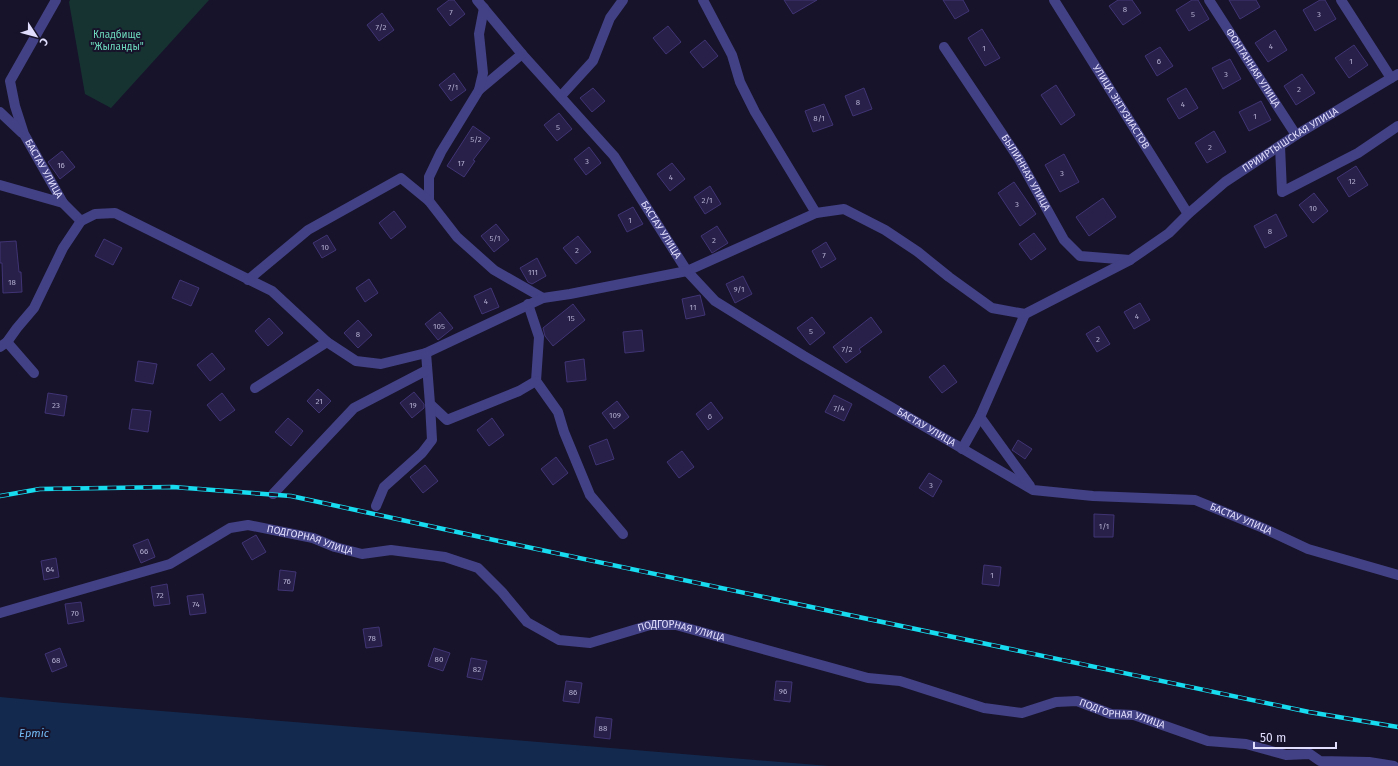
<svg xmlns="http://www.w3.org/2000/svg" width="1398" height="766" font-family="'Fira Sans',sans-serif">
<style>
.green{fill:#163332}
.water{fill:#132a4e}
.building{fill:#282049;stroke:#403474}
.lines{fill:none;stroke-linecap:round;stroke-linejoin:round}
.minor{stroke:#434185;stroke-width:10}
.rail-casing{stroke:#17dbef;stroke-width:4.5}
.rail{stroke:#17132a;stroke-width:3;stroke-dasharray:9;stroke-linecap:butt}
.labels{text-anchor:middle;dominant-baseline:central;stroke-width:4;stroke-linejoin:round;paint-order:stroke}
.number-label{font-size:8px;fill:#b3aed0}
.park-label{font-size:10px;fill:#6dd9bd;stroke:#17132a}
.street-label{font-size:10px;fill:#e1defd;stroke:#17132a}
.water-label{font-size:11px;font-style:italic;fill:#73baf5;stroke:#17132a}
</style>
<rect width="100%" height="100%" fill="#17132a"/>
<path class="green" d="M 70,0 L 209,0 L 111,108 L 85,94 L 69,2 Z"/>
<path class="water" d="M 0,697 L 64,703 L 829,766 L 0,766 Z"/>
<path class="building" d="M 449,0 L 454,0 L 465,14 L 450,26 L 437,9 Z
M 784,0 L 817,0 L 793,14 Z
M 943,0 L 963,0 L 969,11 L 955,19 Z
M 1118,0 L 1132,0 L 1141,13 L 1123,25 L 1109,6 Z
M 1192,0 L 1198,0 L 1209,19 L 1189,31 L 1176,10 Z
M 1229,0 L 1256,0 L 1260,7 L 1240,19 Z
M 1320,0 L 1325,0 L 1336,19 L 1315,31 L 1303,10 Z
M 382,13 L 394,30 L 379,41 L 367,25 Z
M 668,26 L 681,42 L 666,54 L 653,38 Z
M 982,29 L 1000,58 L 985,66 L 968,38 Z
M 1275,30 L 1287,50 L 1268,62 L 1255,43 Z
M 705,40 L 718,56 L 703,68 L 690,52 Z
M 1354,45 L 1368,65 L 1349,78 L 1335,58 Z
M 1160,47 L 1173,66 L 1157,76 L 1145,56 Z
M 1230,59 L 1241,79 L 1223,89 L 1212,68 Z
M 454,73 L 466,90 L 451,101 L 439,85 Z
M 1302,74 L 1315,93 L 1296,105 L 1284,86 Z
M 1056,85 L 1075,115 L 1061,125 L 1041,95 Z
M 593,88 L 605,101 L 592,112 L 580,98 Z
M 864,88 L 872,109 L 853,116 L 845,96 Z
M 1186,88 L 1198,108 L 1179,119 L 1167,99 Z
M 1261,101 L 1271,120 L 1249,131 L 1239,112 Z
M 824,104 L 833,125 L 813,132 L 805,111 Z
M 559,113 L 572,129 L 557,141 L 544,125 Z
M 473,126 L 490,138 L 473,160 L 475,161 L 464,177 L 447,166 Z
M 1214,131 L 1226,152 L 1207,163 L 1195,143 Z
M 589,147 L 601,163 L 586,175 L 574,159 Z
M 62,151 L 75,167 L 60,179 L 48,162 Z
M 1064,154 L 1079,182 L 1060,192 L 1045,165 Z
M 672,163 L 685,179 L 670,191 L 657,174 Z
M 1356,166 L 1368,185 L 1349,197 L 1337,178 Z
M 1014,182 L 1036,214 L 1020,226 L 998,193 Z
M 710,186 L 721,204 L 705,214 L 694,197 Z
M 1314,193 L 1328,211 L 1313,223 L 1299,205 Z
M 1103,198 L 1116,217 L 1089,236 L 1076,217 Z
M 633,207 L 643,224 L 627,232 L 618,215 Z
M 394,211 L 406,227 L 391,239 L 379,223 Z
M 1276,214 L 1287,236 L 1265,248 L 1254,226 Z
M 496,224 L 509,240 L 494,252 L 481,236 Z
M 717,226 L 728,243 L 712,253 L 701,236 Z
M 1034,233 L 1046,249 L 1031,260 L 1019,244 Z
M 327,235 L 336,250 L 322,258 L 313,243 Z
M 578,236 L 591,252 L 576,264 L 563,248 Z
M 104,239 L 122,248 L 113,265 L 95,256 Z
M 16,241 L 19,272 L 21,272 L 22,292 L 3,293 L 2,263 L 0,263 L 0,242 Z
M 826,242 L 836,259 L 821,268 L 812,251 Z
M 537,258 L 546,276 L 532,284 L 528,282 L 520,268 Z
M 743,276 L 752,294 L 735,303 L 726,284 Z
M 369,279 L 378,293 L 365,302 L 356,288 Z
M 180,280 L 199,288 L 191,306 L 172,298 Z
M 491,288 L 499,307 L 482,314 L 474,296 Z
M 700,295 L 705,315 L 686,319 L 682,299 Z
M 1140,303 L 1150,320 L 1134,329 L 1124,312 Z
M 573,304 L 585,320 L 553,346 L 545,336 L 543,328 Z
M 440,312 L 453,328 L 438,340 L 425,324 Z
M 812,317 L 825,333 L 810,345 L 797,328 Z
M 871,317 L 882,332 L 859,349 L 861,352 L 846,363 L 833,347 Z
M 269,318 L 283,333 L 268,346 L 255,331 Z
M 358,320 L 372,335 L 358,348 L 344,333 Z
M 1099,326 L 1110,344 L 1097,352 L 1086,334 Z
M 642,330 L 644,351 L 625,353 L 623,332 Z
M 212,353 L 225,369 L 210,381 L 197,365 Z
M 584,359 L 586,380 L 567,382 L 565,362 Z
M 138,361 L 157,364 L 153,384 L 135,381 Z
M 944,365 L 957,382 L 942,393 L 929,377 Z
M 318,389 L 331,401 L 319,413 L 307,401 Z
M 414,392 L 424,404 L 424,408 L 412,418 L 400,403 Z
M 48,393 L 67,396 L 64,416 L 45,413 Z
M 222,393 L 235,410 L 220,421 L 207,405 Z
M 834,395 L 852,404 L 844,421 L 825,412 Z
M 617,401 L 629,417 L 614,429 L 602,413 Z
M 711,402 L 723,418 L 708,430 L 696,414 Z
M 132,409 L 151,411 L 148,432 L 129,429 Z
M 288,418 L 303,431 L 291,446 L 275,432 Z
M 492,418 L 504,435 L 489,446 L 477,430 Z
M 607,439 L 614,459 L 596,465 L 589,446 Z
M 1018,440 L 1032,449 L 1025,459 L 1012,450 Z
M 682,451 L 694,467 L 679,478 L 667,462 Z
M 556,457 L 568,473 L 553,485 L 541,469 Z
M 425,465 L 438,481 L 423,493 L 410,477 Z
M 929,473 L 942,481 L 933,497 L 919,488 Z
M 1094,514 L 1114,515 L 1113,537 L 1094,537 Z
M 256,535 L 266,552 L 252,560 L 242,543 Z
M 148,539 L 155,557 L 141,563 L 133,545 Z
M 56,558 L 59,577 L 44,580 L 41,561 Z
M 984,565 L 1001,567 L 999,586 L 982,584 Z
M 280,570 L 296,572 L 293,591 L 278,590 Z
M 167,584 L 170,604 L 154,606 L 151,587 Z
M 203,594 L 206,613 L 190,615 L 187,596 Z
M 81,602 L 84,621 L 68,624 L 65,604 Z
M 379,627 L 382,646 L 366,648 L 363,629 Z
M 60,648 L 67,666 L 52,672 L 45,654 Z
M 434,648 L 450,653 L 443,671 L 428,666 Z
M 471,658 L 487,661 L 482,680 L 467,677 Z
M 566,681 L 582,683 L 579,703 L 563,701 Z
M 776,681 L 792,682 L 790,702 L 774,700 Z
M 596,717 L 612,719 L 610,739 L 594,737 Z"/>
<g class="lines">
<g class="minor">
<path id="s1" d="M 56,0 L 10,81 L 15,106 L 24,134 L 63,203"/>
<path id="s2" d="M 477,0 L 522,54 L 614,156 L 687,271 L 715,301 L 804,356 L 1033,490 L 1093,496 L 1195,500 L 1263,528 L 1308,549 L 1398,575"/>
<path d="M 703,0 L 732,55 L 740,82 L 755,112 L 816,213"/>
<path id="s3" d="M 1054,0 L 1188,214"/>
<path id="s4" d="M 1209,0 L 1296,135"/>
<path d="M 1341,0 L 1391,78"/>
<path id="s5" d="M 944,47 L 1019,159 L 1064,240 L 1080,256 L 1130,260"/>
<path d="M 522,54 L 479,90 L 441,152 L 429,177 L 429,201 L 457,237 L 494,270 L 543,298"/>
<path d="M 479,90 L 483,73 L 479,34 L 484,8"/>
<path d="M 561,96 L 593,61 L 610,18 L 623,0"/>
<path d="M 0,112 L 22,133"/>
<path d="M 1280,146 L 1282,192 L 1358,153 L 1398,126"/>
<path d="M 0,185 L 63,203 L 81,221"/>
<path d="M 248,280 L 308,230 L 401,178 L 429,201"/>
<path d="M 528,304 L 539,337 L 536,381 L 558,412 L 564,432 L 590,495 L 623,534"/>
<path d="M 1025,314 L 980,417 L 1030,486"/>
<path d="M 7,342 L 34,373"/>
<path id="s6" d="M 0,347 L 7,342 L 17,328 L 34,308 L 63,248 L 81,221 L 95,214 L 115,213 L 272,291 L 327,342 L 356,361 L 381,364 L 426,353 L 543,298 L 570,294 L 687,271 L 816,213 L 844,209 L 885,230 L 918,252 L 949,277 L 992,308 L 1025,314 L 1130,260 L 1169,233 L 1188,214 L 1225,182 L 1296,135 L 1398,74"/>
<path d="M 426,353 L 430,404 L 447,420 L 519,391 L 536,381"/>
<path d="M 255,388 L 327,342"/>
<path d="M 962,449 L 980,417"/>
<path d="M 273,494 L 354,408 L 427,370"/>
<path d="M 376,506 L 384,487 L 422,453 L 432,440 L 430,404"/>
<path id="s7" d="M 0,613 L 170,564 L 230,528 L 248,525 L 313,538 L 335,547 L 362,554 L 391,550 L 445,557 L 478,568 L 502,592 L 527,622 L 559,640 L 590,643 L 650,625 L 676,625 L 868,678 L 900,681 L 984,708 L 1022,713 L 1056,702 L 1077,701 L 1111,714 L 1134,715 L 1208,741 L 1246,744 L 1286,755 L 1310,754 L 1320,761 L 1369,762 L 1394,766"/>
</g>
<defs>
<path id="rail" d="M 0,496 L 40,489 L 173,487 L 291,496 L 508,543 L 1309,712 L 1398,727"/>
</defs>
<use href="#rail" class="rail-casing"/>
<use href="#rail" class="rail"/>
</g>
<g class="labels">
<g class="number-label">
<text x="1125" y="9">8</text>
<text x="451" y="12">7</text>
<text x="1193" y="14">5</text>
<text x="1319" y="14">3</text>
<text x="381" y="27">7/2</text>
<text x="1271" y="46">4</text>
<text x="984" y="48">1</text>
<text x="1159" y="61">6</text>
<text x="1351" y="61">1</text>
<text x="1226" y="74">3</text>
<text x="453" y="87">7/1</text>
<text x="1299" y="89">2</text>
<text x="858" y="102">8</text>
<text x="1183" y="104">4</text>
<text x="1255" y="116">1</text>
<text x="819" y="118">8/1</text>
<text x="558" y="127">5</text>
<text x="476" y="139">5/2</text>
<text x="1210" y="147">2</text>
<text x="587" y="161">3</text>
<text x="461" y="163">17</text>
<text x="61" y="165">16</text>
<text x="1062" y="173">3</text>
<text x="671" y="177">4</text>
<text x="1352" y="181">12</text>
<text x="707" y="200">2/1</text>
<text x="1017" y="204">3</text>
<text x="1313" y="208">10</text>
<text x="630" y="220">1</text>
<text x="1270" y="231">8</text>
<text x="495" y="238">5/1</text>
<text x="714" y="240">2</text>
<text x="325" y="247">10</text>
<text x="577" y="250">2</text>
<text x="824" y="255">7</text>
<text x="533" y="272">111</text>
<text x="12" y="282">18</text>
<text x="739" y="289">9/1</text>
<text x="486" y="301">4</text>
<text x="693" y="307">11</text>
<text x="1137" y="316">4</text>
<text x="571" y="318">15</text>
<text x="439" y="326">105</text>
<text x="811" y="331">5</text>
<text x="358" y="334">8</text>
<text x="1098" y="339">2</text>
<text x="847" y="349">7/2</text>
<text x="319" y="401">21</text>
<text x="56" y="405">23</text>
<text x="413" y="405">19</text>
<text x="839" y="408">7/4</text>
<text x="615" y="415">109</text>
<text x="710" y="416">6</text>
<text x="931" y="485">3</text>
<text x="1104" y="526">1/1</text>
<text x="144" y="551">66</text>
<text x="50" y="569">64</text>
<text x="992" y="575">1</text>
<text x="287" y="581">76</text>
<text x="160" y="595">72</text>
<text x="196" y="604">74</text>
<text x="75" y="613">70</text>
<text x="372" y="638">78</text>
<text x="439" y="659">80</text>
<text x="56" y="660">68</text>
<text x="477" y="669">82</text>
<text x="783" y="691">96</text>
<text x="573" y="692">86</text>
<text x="603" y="728">88</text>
</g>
<g class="park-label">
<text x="117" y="35">Кладбище<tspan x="117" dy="12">"Жыланды"</tspan></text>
</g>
<g class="street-label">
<text stroke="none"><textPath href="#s4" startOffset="81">ФОНТАННАЯ УЛИЦА</textPath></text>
<text stroke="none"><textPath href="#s3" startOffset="126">УЛИЦА ЭНТУЗИАСТОВ</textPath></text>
<text stroke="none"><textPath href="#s6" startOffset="1520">ПРИИРТЫШСКАЯ УЛИЦА</textPath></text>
<text stroke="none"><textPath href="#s1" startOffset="188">БАСТАУ УЛИЦА</textPath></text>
<text stroke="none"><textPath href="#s5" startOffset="150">БЫЛИННАЯ УЛИЦА</textPath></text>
<text stroke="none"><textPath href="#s2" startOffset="295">БАСТАУ УЛИЦА</textPath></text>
<text stroke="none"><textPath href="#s2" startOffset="631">БАСТАУ УЛИЦА</textPath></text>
<text stroke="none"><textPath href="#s2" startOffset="967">БАСТАУ УЛИЦА</textPath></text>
<text stroke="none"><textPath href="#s7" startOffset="329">ПОДГОРНАЯ УЛИЦА</textPath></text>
<text stroke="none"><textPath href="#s7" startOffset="737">ПОДГОРНАЯ УЛИЦА</textPath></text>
<text stroke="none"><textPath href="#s7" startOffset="1193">ПОДГОРНАЯ УЛИЦА</textPath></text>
</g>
<g class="water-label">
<text x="34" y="733">Ертіс</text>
</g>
</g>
<g transform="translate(36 36) rotate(126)" stroke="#17132a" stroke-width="3" paint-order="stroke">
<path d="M0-3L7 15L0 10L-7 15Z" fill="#e1defd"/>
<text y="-6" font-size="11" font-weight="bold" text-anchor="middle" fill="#e1defd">С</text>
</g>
<path d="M1254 742v6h82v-6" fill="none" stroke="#e1defd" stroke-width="2"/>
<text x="1260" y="742" font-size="12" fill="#e1defd" stroke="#17132a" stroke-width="3" paint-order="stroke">50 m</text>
</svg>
